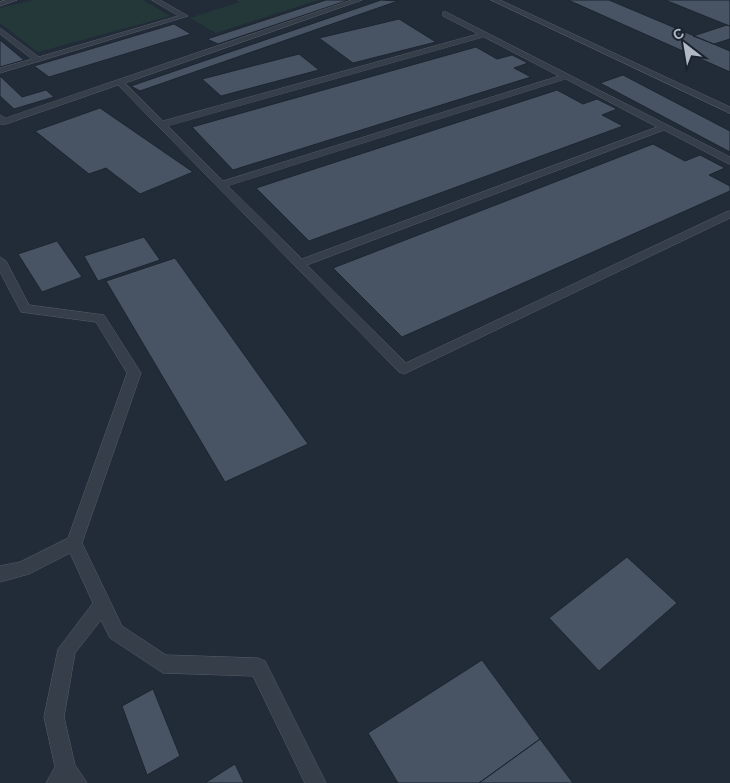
<svg xmlns="http://www.w3.org/2000/svg" width="730" height="783" font-family="Arial,sans-serif">
<style>
.green{fill:#24383a}
.building{fill:#485363;stroke:#1d2530}
.lines{fill:none;stroke-linecap:round;stroke-linejoin:round}
.service-casing{stroke:#545c67;stroke-width:1}
.service{fill:#363e4a;fill-rule:evenodd}
</style>
<rect width="100%" height="100%" fill="#222c39"/>
<path class="green" d="M 34,0 L 143,0 L 170,16 L 38,52 L 0,23 L 0,8 Z
M 236,0 L 318,0 L 216,33 L 190,18 L 240,2 Z"/>
<path class="building" d="M 326,0 L 349,0 L 218,44 L 207,39 Z
M 381,0 L 398,1 L 140,91 L 131,86 Z
M 568,0 L 609,0 L 730,51 L 730,72 Z
M 665,0 L 730,0 L 730,26 L 727,25 Z
M 399,19 L 436,42 L 353,63 L 319,38 Z
M 174,24 L 191,34 L 49,77 L 34,66 Z
M 727,25 L 730,26 L 730,39 L 714,44 L 693,36 Z
M 0,40 L 24,60 L 0,67 Z
M 476,47 L 497,59 L 512,55 L 528,63 L 514,68 L 531,77 L 233,170 L 192,127 Z
M 299,54 L 319,70 L 221,96 L 202,79 Z
M 623,75 L 730,131 L 730,152 L 600,83 Z
M 0,76 L 22,97 L 46,90 L 54,97 L 14,109 L 0,96 Z
M 557,90 L 583,104 L 597,99 L 617,109 L 602,115 L 623,126 L 309,241 L 256,188 Z
M 100,108 L 193,172 L 140,194 L 106,168 L 89,174 L 35,131 Z
M 653,144 L 685,161 L 700,155 L 725,168 L 709,175 L 730,186 L 730,191 L 402,337 L 333,268 Z
M 144,237 L 160,260 L 98,281 L 84,256 Z
M 57,241 L 82,277 L 42,292 L 18,254 Z
M 175,258 L 308,444 L 225,482 L 106,281 Z
M 627,557 L 677,603 L 599,671 L 549,618 Z
M 482,660 L 540,739 L 479,783 L 398,783 L 368,733 Z
M 153,689 L 180,756 L 147,775 L 122,706 Z
M 540,739 L 573,783 L 479,783 Z
M 235,764 L 244,783 L 205,783 Z"/>
<g class="lines">
<defs>
<path id="service" d="M 6,0 L 17,0 L 0,6 L 0,2 Z
M 152,0 L 160,0 L 188,16 L 0,73 L 0,68 L 32,59 L 0,34 L 0,28 L 39,57 L 178,16 Z
M 352,0 L 362,0 L 125,83 L 163,121 L 478,34 L 443,16 L 443,12 L 446,12 L 730,157 L 730,164 L 727,163 L 664,130 L 307,265 L 406,363 L 726,212 L 730,211 L 730,218 L 404,374 L 399,372 L 118,85 L 6,124 L 0,124 L 0,115 L 5,118 ZM 484,37 L 559,76 L 223,181 L 168,126 ZM 566,79 L 657,127 L 302,259 L 228,186 Z
M 491,0 L 500,0 L 730,107 L 730,113 Z
M 0,257 L 6,261 L 29,305 L 104,315 L 141,373 L 82,543 L 122,626 L 166,655 L 258,658 L 265,661 L 326,783 L 305,783 L 253,676 L 163,673 L 110,638 L 101,620 L 75,653 L 64,717 L 75,765 L 87,783 L 46,783 L 55,767 L 44,717 L 58,649 L 93,603 L 70,553 L 29,574 L 0,582 L 0,566 L 20,562 L 68,538 L 127,373 L 96,322 L 21,312 L 0,272 Z"/>
</defs>
<use href="#service" class="service-casing"/>
<use href="#service" class="service"/>
</g>
<g transform="translate(685 45) rotate(329)" stroke="#1b232e" stroke-width="4" paint-order="stroke">
<path d="M0-4L9 19L0 12L-9 19Z" fill="#b1b9c6"/>
<text y="-8" font-size="14" font-weight="bold" text-anchor="middle" fill="#b1b9c6">С</text>
</g>
</svg>
